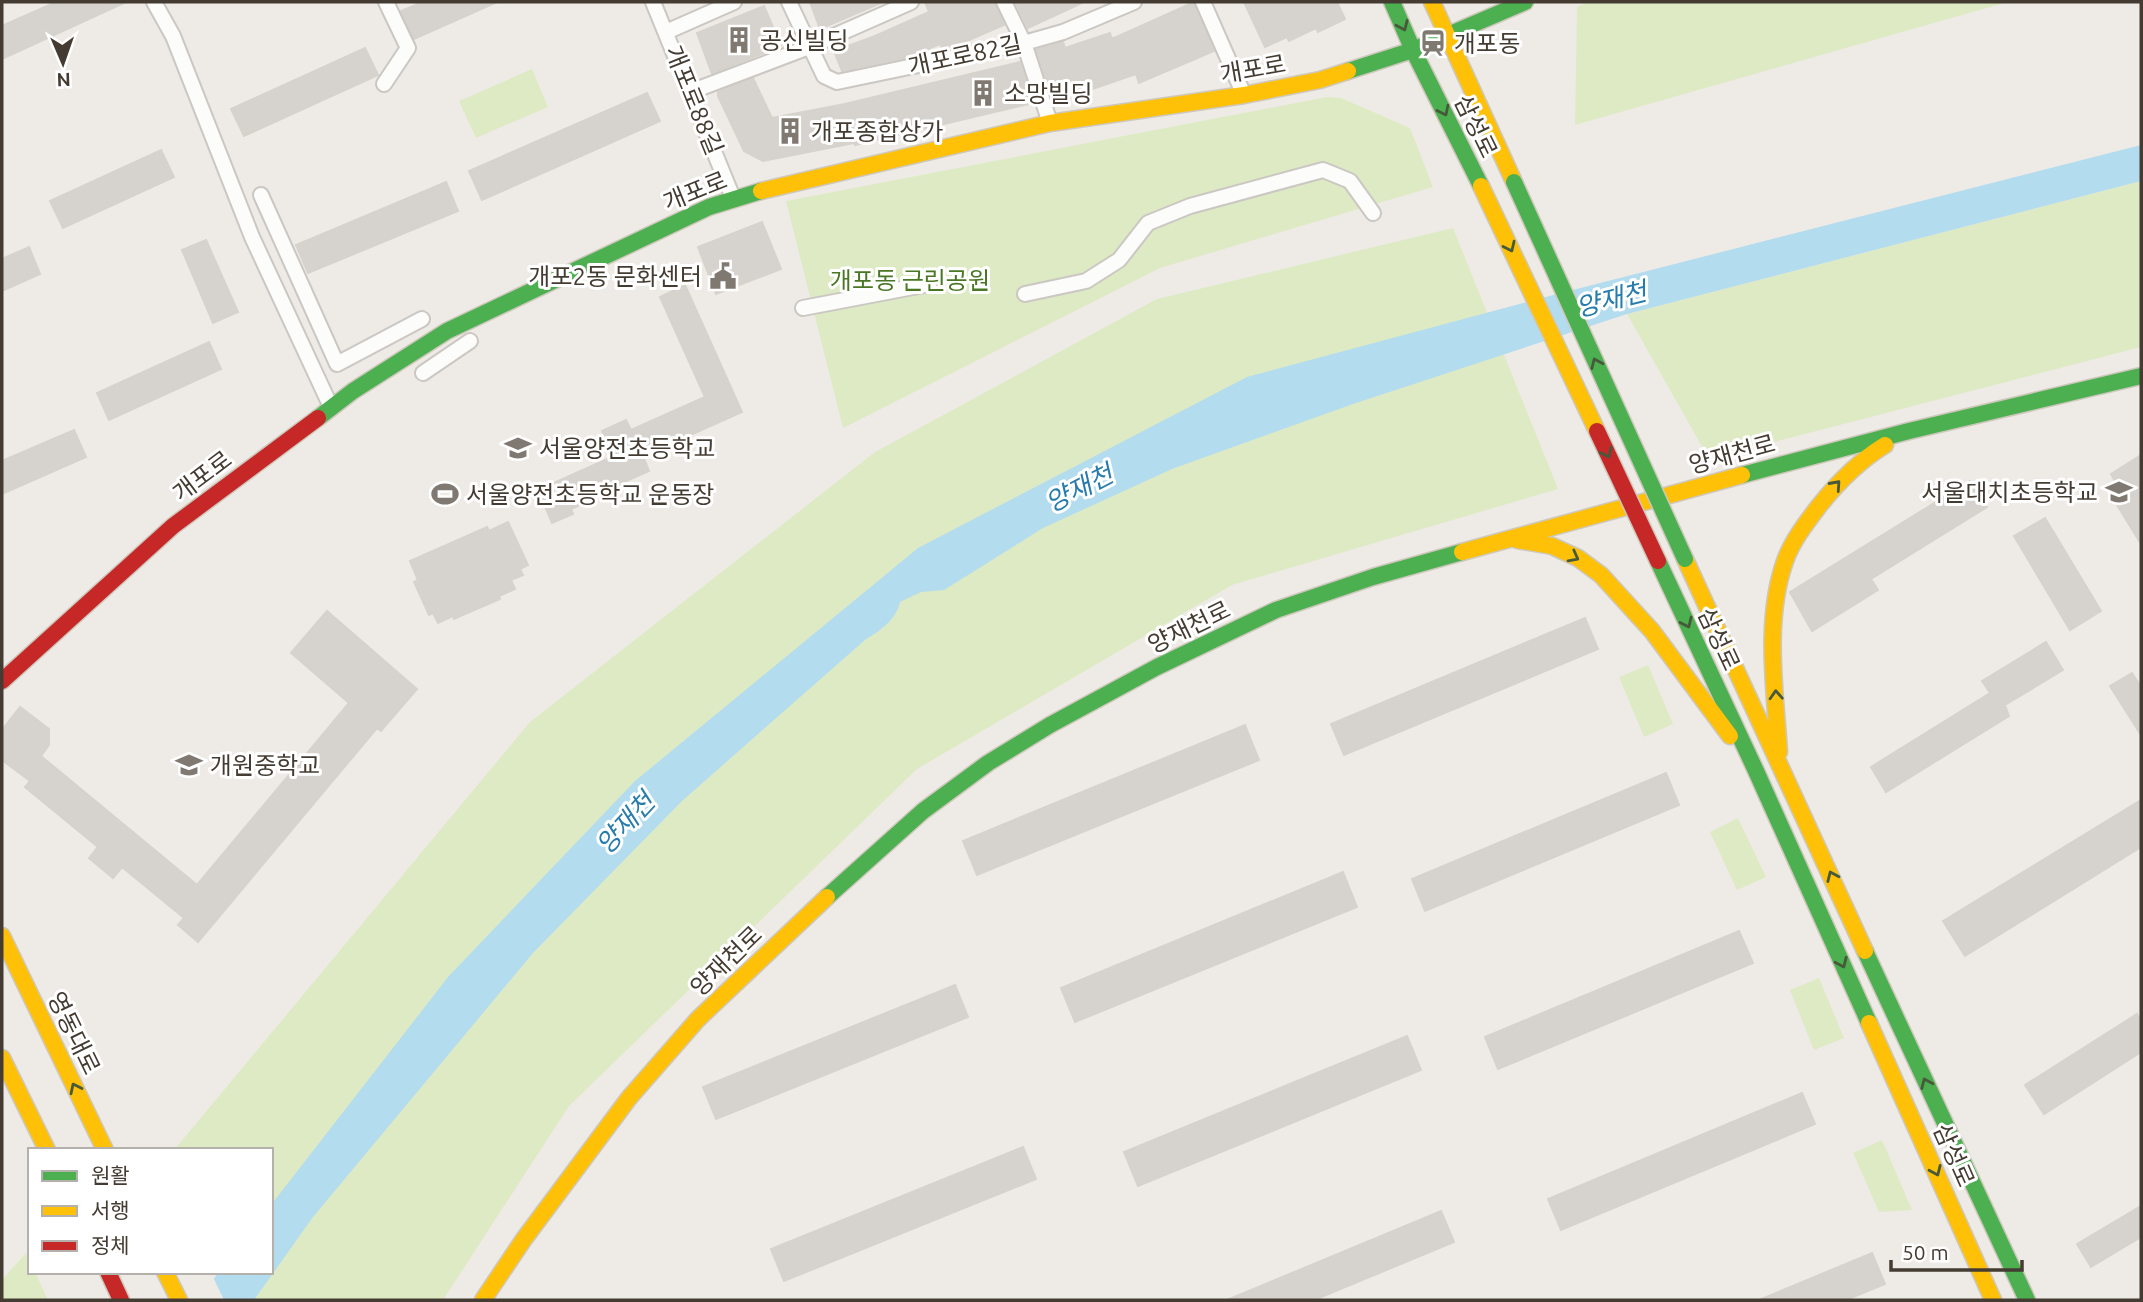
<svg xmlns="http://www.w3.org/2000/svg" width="2143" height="1302" font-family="Ubuntu,'Noto Sans KR',sans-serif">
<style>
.green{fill:#deeac4}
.water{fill:#b3dcef}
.pier{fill:#eeebe6}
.building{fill:#d6d2cd;stroke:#d6d2cc;stroke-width:2}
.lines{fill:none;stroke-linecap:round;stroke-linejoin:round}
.street-casing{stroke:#cbc7c2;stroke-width:18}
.fast-casing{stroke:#cec8bc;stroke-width:19}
.slow-casing{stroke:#cec8bc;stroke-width:19}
.jam-casing{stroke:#cec8bc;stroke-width:19}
.street{stroke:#fcfcfb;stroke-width:14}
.fast{stroke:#4caf50;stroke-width:16}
.slow{stroke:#ffc107;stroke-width:16}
.jam{stroke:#c62828;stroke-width:16}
.fast-bridge-casing{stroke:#cec8bc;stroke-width:19;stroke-linecap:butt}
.slow-bridge-casing{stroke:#cec8bc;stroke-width:19;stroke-linecap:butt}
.jam-bridge-casing{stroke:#cec8bc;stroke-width:19;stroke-linecap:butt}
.fast-bridge{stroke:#4caf50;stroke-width:16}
.slow-bridge{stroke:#ffc107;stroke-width:16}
.jam-bridge{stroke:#c62828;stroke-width:16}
.oneway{stroke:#46593a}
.labels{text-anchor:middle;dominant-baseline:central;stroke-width:6;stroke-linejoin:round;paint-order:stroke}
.poi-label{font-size:24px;fill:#443c32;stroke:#fff;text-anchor:start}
.street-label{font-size:24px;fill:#443c32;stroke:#fff}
.park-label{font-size:24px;fill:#497724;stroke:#fff}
.water-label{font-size:26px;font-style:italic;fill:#277cab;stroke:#fff}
</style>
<rect width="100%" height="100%" fill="#eeebe6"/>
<path class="green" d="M 1588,2 L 2008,2 L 1575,125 L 1577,7 Z
M 532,69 L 548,107 L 476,138 L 459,101 Z
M 1327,97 L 1341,98 L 1410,128 L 1433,187 L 1160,268 L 843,428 L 786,201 Z
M 2141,181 L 2141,347 L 1709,459 L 1627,314 Z
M 1453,228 L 1558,489 L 1232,585 L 917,769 L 569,1106 L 443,1300 L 235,1300 L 271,1272 L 271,1150 L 174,1150 L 530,722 L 875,452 L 1157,299 Z
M 1648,665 L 1673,724 L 1644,737 L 1619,677 Z
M 1738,818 L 1766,877 L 1737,890 L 1710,832 Z
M 1819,978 L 1844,1038 L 1814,1050 L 1790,990 Z
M 1882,1140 L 1912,1210 L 1879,1212 L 1853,1153 Z
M 26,1253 L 30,1262 L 30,1272 L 35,1272 L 48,1300 L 2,1300 L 2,1280 Z"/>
<path class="water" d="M 2141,145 L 2141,181 L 1627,314 L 1353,404 L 1172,469 L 1043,528 L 944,590 L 921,592 L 900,602 C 896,620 881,630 865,640 L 682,801 L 533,953 L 313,1217 L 254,1300 L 197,1300 L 219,1272 L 271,1272 L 271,1205 L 448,977 L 635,781 L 918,548 L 1247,377 L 1557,294 Z"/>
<path class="pier" d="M 212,1275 L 224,1300 L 193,1300 L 194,1298 Z"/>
<path class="building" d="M 56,2 L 126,2 L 2,59 L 2,26 Z
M 423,2 L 497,2 L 414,39 L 401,11 Z
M 810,2 L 883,2 L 820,29 Z
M 925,2 L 994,2 L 1004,25 L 948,49 L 943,50 L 940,44 L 909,57 L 842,71 L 834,51 L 875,36 L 929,12 Z
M 1015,2 L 1084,2 L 1028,28 Z
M 1194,2 L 1214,51 L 1139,83 L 1136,74 L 1078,94 L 1075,86 L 1051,94 L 1036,50 L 1063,42 L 1065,48 L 1110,33 L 1112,39 Z
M 1244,2 L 1337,2 L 1345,19 L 1318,32 L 1316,28 L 1289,41 L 1287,37 L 1265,47 Z
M 764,6 L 781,46 L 712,74 L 697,33 Z
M 365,48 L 378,75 L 244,136 L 231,109 Z
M 1020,62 L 1033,103 L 855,145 L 854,143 L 763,161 L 744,151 L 718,96 L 718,92 L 753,78 L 772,118 L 845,104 Z
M 647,93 L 660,121 L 482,200 L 469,171 Z
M 161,150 L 174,177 L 63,228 L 50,201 Z
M 446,182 L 458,211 L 308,273 L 296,245 Z
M 762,222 L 781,269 L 716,294 L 698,247 Z
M 206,240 L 238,312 L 213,323 L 182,250 Z
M 29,247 L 40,274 L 2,291 L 2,259 Z
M 685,285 L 742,412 L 643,456 L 649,471 L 595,495 L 596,498 L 571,509 L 573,514 L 552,523 L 538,490 L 614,456 L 602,431 L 626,420 L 631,430 L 705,397 L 660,297 Z
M 209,342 L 221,369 L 109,420 L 97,393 Z
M 74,430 L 86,457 L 2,494 L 2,461 Z
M 2141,455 L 2141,544 L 2106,487 L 2115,481 L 2111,474 Z
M 1970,481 L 1987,507 L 1871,579 L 1878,590 L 1812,631 L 1790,592 Z
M 2045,518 L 2101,611 L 2070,630 L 2014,536 Z
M 508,522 L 528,565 L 520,569 L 523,575 L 511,580 L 515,589 L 499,596 L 500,599 L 454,619 L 453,616 L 438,623 L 433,613 L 429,615 L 414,582 L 418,580 L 410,561 L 487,527 L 489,531 Z
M 327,611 L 417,689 L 381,731 L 377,728 L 198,942 L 178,925 L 184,918 L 122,867 L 113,878 L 89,858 L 98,847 L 25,787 L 30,781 L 2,760 L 2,730 L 20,707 L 49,729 L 49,745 L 41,756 L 197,885 L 349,703 L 291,653 Z
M 1585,618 L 1598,649 L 1344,755 L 1331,724 Z
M 2046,642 L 2063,670 L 2005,705 L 2009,716 L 1886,792 L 1871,767 L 1990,693 L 1982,681 Z
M 2132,673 L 2141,687 L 2141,735 L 2110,686 Z
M 1245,725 L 1259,760 L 977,875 L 963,841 Z
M 1666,773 L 1679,805 L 1425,911 L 1412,879 Z
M 2141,800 L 2141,847 L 1965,956 L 1943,921 Z
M 1343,872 L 1357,907 L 1075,1022 L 1061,988 Z
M 1739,931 L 1753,963 L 1498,1069 L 1485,1037 Z
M 955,985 L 968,1017 L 716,1119 L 703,1087 Z
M 2137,1014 L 2141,1021 L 2141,1052 L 2044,1114 L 2025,1085 Z
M 1407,1036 L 1421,1070 L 1138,1186 L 1124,1152 Z
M 1802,1093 L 1815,1124 L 1561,1230 L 1548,1199 Z
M 1023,1147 L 1036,1179 L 784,1281 L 771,1249 Z
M 2141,1206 L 2141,1237 L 2091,1267 L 2077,1244 Z
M 1441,1211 L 1454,1242 L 1314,1300 L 1227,1300 Z
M 1872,1253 L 1885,1284 L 1846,1300 L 1759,1300 Z"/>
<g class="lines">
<defs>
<path id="street" d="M 154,2 L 173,36 L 252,237 L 331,407
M 653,2 L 733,198
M 789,2 L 824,76 L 837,82 L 1024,43 L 1063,32 L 1134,2
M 1004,2 L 1024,43 L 1050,123
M 1203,2 L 1244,95
M 666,32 L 734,2
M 384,84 L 408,48 L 386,2
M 690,92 L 809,47 L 911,2
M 261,195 L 337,364 L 422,319
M 1025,294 L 1086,281 L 1119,260 L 1148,223 L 1190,206 L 1323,170 L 1350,181 L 1373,213
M 803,308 L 929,284
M 423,373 L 470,341"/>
<path id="fast" d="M 1392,2 L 1413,50 L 1481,186
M 1348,71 L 1413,50 L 1525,2
M 318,418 L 353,391 L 447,331 L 709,207 L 761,191
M 1742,475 L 1909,431 L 2141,376
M 1658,561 L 1756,771 L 1869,1023
M 827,897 L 923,811 L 988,763 L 1050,725 L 1157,667 L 1276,610 L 1373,577 L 1462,552
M 1865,951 L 2027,1300"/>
<path id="slow" d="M 1432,2 L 1514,182
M 761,191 L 1050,123 L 1244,95 L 1320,80 L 1348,71
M 1517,540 L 1552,546 L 1578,558 L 1601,575 L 1652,631 L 1730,736
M 1462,552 L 1742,475
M 1685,559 L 1865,951
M 1779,752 C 1775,691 1764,620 1785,561 C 1792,541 1806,523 1819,506 C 1838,482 1859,461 1885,445
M 2,936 L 105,1150
M 1869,1023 L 1993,1300
M 2,1058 L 47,1150
M 165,1272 L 179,1300
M 483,1300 L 524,1239 L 629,1098 L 698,1019 L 827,897"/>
<path id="jam" d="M 2,681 L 173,526 L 318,418
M 108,1272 L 121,1300"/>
</defs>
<use href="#street" class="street-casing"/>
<use href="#fast" class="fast-casing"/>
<use href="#slow" class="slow-casing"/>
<use href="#jam" class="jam-casing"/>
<use href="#street" class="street"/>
<use href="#fast" class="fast"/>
<use href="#slow" class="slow"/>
<use href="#jam" class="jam"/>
<defs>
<path id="fast-bridge" d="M 1514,182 L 1685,559"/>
<path id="slow-bridge" d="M 1481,186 L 1597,431"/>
<path id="jam-bridge" d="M 1597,431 L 1658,561"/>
</defs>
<use href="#fast-bridge" class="fast-bridge-casing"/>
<use href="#slow-bridge" class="slow-bridge-casing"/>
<use href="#jam-bridge" class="jam-bridge-casing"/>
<use href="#fast-bridge" class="fast-bridge"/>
<use href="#slow-bridge" class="slow-bridge"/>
<use href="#jam-bridge" class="jam-bridge"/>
</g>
<defs><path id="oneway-chevron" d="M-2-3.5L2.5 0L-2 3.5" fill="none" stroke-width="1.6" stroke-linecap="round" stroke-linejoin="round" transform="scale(1.75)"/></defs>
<g class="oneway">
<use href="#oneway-chevron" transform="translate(1403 26) rotate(66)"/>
<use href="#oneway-chevron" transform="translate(1444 111) rotate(64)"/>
<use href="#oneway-chevron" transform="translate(1510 247) rotate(65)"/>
<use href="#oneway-chevron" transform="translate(1596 363) rotate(-114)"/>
<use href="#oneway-chevron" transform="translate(1607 453) rotate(65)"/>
<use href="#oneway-chevron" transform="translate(1836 485) rotate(-48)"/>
<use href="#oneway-chevron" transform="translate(1574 557) rotate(28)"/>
<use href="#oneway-chevron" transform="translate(1687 623) rotate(65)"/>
<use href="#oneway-chevron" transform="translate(1776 695) rotate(-93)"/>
<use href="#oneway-chevron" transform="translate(1832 876) rotate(-114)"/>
<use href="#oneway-chevron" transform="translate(1842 963) rotate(66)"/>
<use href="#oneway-chevron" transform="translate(1926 1083) rotate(-114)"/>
<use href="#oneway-chevron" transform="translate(75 1088) rotate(-116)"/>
<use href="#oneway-chevron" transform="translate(1936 1171) rotate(66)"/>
</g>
<defs>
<symbol id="building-bare" viewBox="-9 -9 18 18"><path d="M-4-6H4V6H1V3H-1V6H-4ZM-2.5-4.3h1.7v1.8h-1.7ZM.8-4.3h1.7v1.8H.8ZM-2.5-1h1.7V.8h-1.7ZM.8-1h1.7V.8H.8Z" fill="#807971" stroke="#fff" stroke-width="2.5" paint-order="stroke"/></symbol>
<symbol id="station-bare" viewBox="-9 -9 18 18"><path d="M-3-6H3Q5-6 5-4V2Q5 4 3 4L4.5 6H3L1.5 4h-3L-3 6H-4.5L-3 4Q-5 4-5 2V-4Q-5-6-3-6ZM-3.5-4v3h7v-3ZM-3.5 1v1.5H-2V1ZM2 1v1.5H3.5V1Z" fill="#807971" stroke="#fff" stroke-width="2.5" paint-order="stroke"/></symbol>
<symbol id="civic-bare" viewBox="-9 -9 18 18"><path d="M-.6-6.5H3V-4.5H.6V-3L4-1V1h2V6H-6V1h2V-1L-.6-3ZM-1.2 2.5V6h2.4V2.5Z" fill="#807971" stroke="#fff" stroke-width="2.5" paint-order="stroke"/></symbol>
<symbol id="school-bare" viewBox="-9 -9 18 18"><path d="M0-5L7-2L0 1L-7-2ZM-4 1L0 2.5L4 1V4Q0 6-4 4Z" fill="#807971" stroke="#fff" stroke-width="2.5" paint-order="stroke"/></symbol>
<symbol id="stadium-bare" viewBox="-9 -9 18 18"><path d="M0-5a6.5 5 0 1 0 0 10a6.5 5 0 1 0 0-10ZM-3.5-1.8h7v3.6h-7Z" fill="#807971" stroke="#fff" stroke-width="2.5" paint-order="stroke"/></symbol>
</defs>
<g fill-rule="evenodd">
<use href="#building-bare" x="720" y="21" width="38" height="38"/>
<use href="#station-bare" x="1414" y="24" width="38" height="38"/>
<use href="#building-bare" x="964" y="74" width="38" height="38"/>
<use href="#building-bare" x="771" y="112" width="38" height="38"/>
<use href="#civic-bare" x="704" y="257" width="38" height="38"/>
<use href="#school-bare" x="499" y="429" width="38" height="38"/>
<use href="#school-bare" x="2100" y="473" width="38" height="38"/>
<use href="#stadium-bare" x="426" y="475" width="38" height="38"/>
<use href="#school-bare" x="170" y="746" width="38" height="38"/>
</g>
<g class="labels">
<g class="poi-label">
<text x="760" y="40">공신빌딩</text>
<text x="1454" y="43">개포동</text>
<text x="1004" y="93">소망빌딩</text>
<text x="811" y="131">개포종합상가</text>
<text x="702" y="276" text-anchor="end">개포2동 문화센터</text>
<text x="539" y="448">서울양전초등학교</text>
<text x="2098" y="492" text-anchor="end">서울대치초등학교</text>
<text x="466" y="494">서울양전초등학교 운동장</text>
<text x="210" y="765">개원중학교</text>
</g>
<g class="street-label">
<text transform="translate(965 55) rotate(-12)">개포로82길</text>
<text transform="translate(1253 69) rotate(-10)">개포로</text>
<text transform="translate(694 100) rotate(68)">개포로88길</text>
<text transform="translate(1476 126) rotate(64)">삼성로</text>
<text transform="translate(695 191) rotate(-22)">개포로</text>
<text transform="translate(1732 454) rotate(-15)">양재천로</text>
<text transform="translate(202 476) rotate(-37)">개포로</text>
<text transform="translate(1189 627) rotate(-26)">양재천로</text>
<text transform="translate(1719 639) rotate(65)">삼성로</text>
<text transform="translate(726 961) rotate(-44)">양재천로</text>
<text transform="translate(74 1033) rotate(64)">영동대로</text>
<text transform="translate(1954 1155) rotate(66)">삼성로</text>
</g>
<g class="park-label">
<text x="910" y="280">개포동 근린공원</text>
</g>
<g class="water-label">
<text transform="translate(1611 299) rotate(-14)">양재천</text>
<text transform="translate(1079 488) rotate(-27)">양재천</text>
<text transform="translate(625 823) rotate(-47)">양재천</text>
</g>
</g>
<rect width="2143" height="1302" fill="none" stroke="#443c32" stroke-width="7"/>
<rect x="28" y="1148" width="245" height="126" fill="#ffffff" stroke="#b4b1ad" stroke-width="2"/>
<rect x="42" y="1171" width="35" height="10" fill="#4caf50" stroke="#b4b1ad" stroke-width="2"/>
<text x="91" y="1183" font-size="21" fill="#443c32">원활</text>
<rect x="42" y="1206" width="35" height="10" fill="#ffc107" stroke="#b4b1ad" stroke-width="2"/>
<text x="91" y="1218" font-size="21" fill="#443c32">서행</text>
<rect x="42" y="1241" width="35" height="10" fill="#c62828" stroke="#b4b1ad" stroke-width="2"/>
<text x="91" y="1253" font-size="21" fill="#443c32">정체</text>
<g transform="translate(63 63) rotate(178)" stroke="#ffffff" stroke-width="5" paint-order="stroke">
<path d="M0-5L12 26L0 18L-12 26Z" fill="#443c32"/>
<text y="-10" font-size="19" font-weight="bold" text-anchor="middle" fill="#443c32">N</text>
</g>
<path d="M1891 1260v10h131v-10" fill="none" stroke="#443c32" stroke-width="3.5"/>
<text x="1902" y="1260" font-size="21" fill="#443c32" stroke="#ffffff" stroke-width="5" paint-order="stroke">50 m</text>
</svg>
